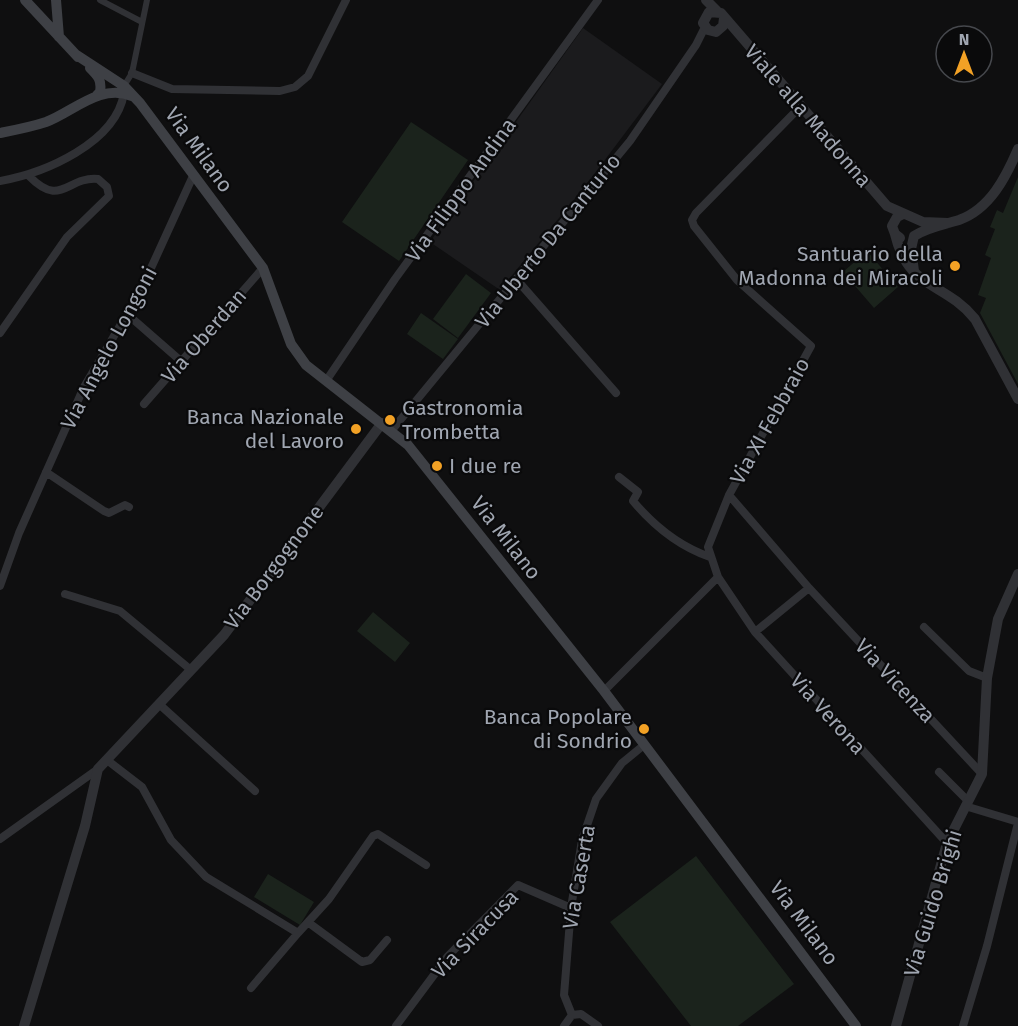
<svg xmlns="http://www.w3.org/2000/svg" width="1018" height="1026" font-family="'Fira Sans',sans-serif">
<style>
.built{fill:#1b1b1d}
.green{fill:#1b231c}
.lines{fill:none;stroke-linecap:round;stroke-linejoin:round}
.pedestrian{stroke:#303135;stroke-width:6}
.minor{stroke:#303135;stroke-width:8}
.tertiary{stroke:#303135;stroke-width:10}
.secondary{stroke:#3e4045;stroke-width:10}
.poi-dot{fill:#f2a125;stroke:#0a0a0b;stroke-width:2}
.labels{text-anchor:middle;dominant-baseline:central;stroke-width:4.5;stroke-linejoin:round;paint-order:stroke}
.street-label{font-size:21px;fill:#a0a6b1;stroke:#0a0a0b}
.poi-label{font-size:21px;fill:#a0a6b1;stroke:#0a0a0b;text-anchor:end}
</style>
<rect width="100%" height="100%" fill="#0f0f10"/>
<path class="built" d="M 583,28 L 662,84 L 586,185 L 500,290 L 430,242 Z"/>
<path class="green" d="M 411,122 L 468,160 L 399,261 L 342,222 Z
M 1018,177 L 1018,384 L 980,313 L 986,298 L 978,295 L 991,258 L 985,255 L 995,229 L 990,227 L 997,210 L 1003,213 Z
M 867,251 L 898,287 L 874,308 L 843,272 Z
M 466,274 L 491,293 L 458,338 L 433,319 Z
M 421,313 L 458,339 L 443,359 L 407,334 Z
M 373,612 L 410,643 L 395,662 L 357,631 Z
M 696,856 L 794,984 L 738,1026 L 691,1026 L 610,922 Z
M 268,874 L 314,902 L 300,925 L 254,897 Z"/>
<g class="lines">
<path class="pedestrian" d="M 100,0 L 142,22
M 124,86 L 132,73 L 147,0"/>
<path class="minor" d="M 132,73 L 172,89 L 280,91 L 295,87 L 308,76 L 346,0
M 0,181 C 45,173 116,143 124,93
M 517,280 L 616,393
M 127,314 L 182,362
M 0,333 L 67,237 L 109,196 L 107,187 L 98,179 C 67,176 61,209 29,176
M 326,381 L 395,279 L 598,0
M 144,404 L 263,268
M 392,430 L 630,141 L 696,45 L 705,27
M 46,472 L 104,511 L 109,513 L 125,505 L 129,507
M 619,477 L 638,492 L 633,501 C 654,526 678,546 710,557
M 729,495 L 809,588 L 755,632
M 718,577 L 755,632 L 947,843
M 0,586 L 19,533 L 84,387 L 141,290 L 193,176
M 809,588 L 982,774
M 65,594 L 120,611 L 191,670
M 924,627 L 969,671 L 987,678
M 604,691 L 718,577 L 708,547 L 729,495 L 811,346 L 737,280 L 694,226 L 692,220 L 696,213 L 800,107
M 159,704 L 255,791
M 107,760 L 142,787 L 171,840 L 206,877 L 298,933 L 251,988
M 939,772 L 968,801
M 965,806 L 1018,822
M 0,839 L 98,769
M 309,923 L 362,962 L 370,960 L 387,940
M 298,933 L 329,899 L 373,836 L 378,834 L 426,865
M 572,1015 L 564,995 L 571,908 L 582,840 L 596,799 L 622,763 L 644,745
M 572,1015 L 581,1014 L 598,1026
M 396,1026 L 448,956 L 518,885 L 571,908
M 564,1026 L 572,1015
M 963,1026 L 987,946 L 1018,823"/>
<path class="tertiary" d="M 706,0 L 717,11
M 724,18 L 723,26 L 716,32 L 708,30 L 703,23 L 709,12 L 721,13 L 887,206 L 923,222 L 948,223
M 895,234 C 908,290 944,281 975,319 L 1018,399
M 900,238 L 895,234 L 892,226 L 897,217 L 903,214
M 914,271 L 911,249 L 914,236 C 928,227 943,225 959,220 C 990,209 1006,177 1018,149
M 24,1026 L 85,826 L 98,769 L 224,635 L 382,423
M 896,1026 L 947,843 L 982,774 L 987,678 L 998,619 L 1018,574"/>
<path class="secondary" d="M 25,0 L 78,57
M 56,0 L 59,37
M 75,54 L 124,86 L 140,103 L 263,268 L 291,344 L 306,365 L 408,445 L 604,691 L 856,1026
M 90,68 C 98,76 102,80 100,92 L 97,95
M 0,133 C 15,130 31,127 46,122 C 73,112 100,83 132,96"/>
</g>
<g class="poi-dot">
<circle cx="955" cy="266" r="6"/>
<circle cx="390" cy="420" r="6"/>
<circle cx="356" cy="429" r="6"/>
<circle cx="437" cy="466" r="6"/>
<circle cx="644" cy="729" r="6"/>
</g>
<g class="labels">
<g class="street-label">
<text transform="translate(808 116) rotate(49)">Viale alla Madonna</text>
<text transform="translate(199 150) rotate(54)">Via Milano</text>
<text transform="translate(461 190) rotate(-54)">Via Filippo Andina</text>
<text transform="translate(548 241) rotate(-51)">Via Uberto Da Canturio</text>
<text transform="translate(204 336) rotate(-49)">Via Oberdan</text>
<text transform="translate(109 348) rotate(-62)">Via Angelo Longoni</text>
<text transform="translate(770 421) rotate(-61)">Via XI Febbraio</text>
<text transform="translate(506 538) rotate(52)">Via Milano</text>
<text transform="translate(274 567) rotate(-53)">Via Borgognone</text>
<text transform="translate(895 681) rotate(47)">Via Vicenza</text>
<text transform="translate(828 714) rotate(48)">Via Verona</text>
<text transform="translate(579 877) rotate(-80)">Via Caserta</text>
<text transform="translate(933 903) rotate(-73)">Via Guido Brighi</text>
<text transform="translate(804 923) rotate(53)">Via Milano</text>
<text transform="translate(475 934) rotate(-46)">Via Siracusa</text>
</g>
<g class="poi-label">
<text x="943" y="254">Santuario della<tspan x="943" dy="24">Madonna dei Miracoli</tspan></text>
<text x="402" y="408" text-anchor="start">Gastronomia<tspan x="402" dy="24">Trombetta</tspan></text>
<text x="344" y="417">Banca Nazionale<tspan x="344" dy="24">del Lavoro</tspan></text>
<text x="449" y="466" text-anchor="start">I due re</text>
<text x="632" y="717">Banca Popolare<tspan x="632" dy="24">di Sondrio</tspan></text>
</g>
</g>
<g transform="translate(964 54)"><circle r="28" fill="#0a0a0b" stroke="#46484d" stroke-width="1.5"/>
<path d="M0-4.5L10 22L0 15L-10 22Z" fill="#f2a125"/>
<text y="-9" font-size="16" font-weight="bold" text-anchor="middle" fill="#a0a6b1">N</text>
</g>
</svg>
